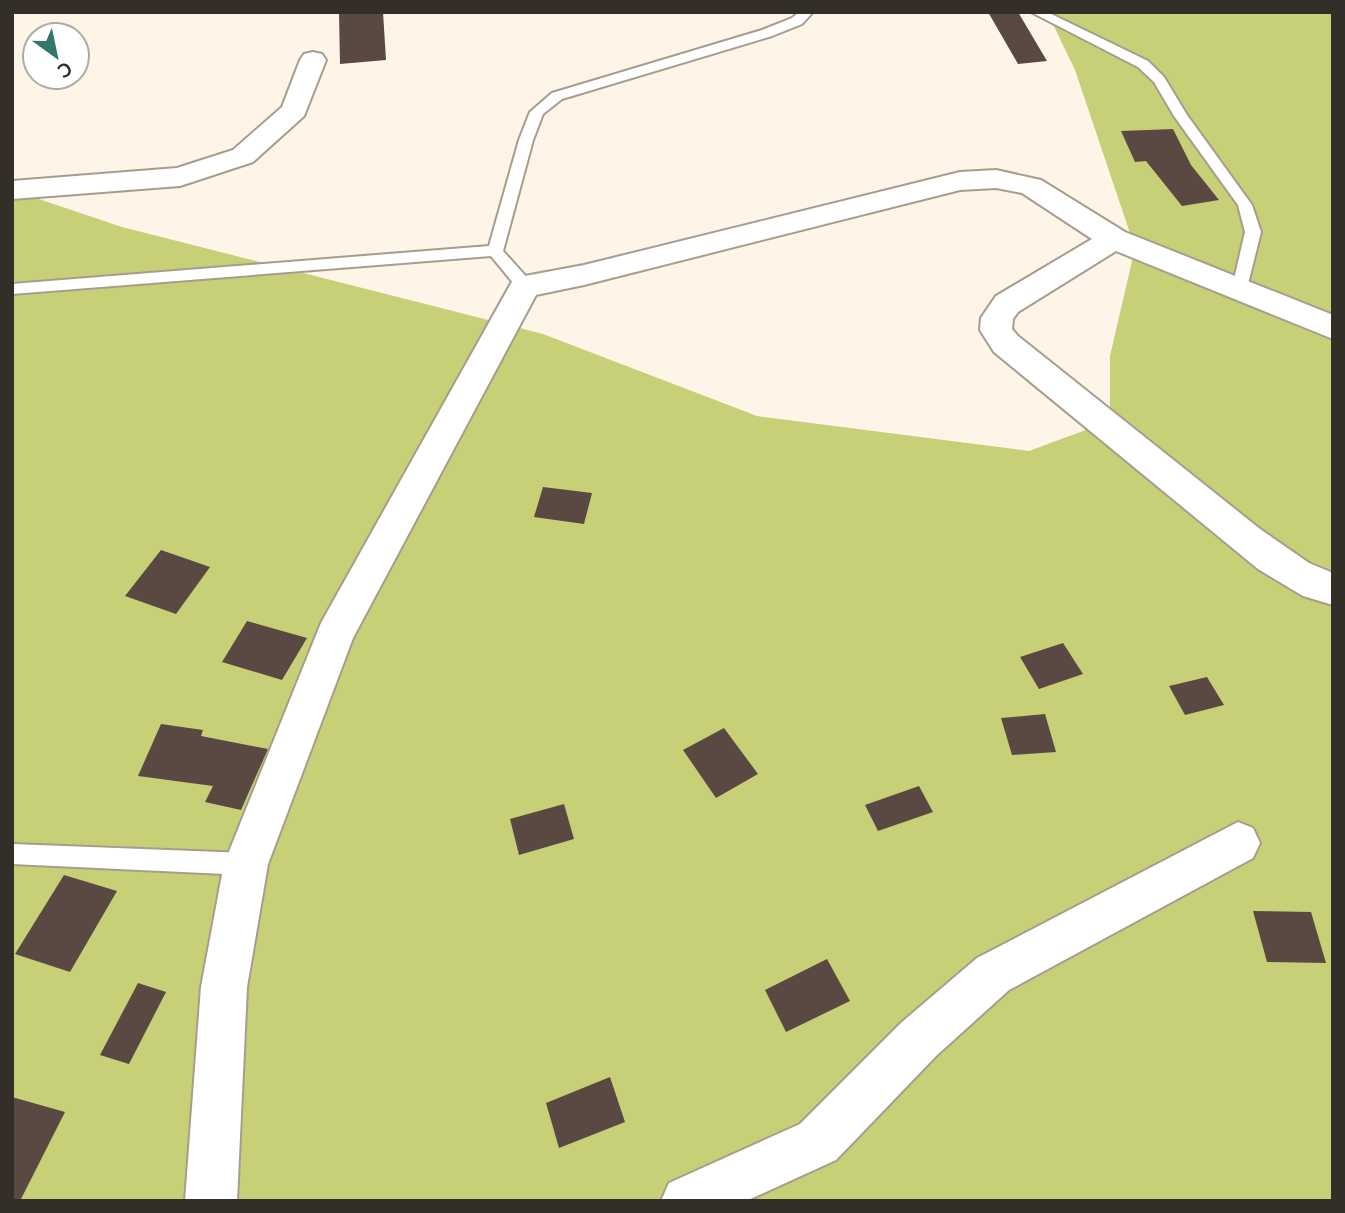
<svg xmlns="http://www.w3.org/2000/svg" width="1345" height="1213" font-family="'Nunito Sans',sans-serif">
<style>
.forest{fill:#c7d076}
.building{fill:#5a4942}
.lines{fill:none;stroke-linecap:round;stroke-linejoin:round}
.lane-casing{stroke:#a89d8d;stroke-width:4}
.street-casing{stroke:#a89d8d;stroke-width:4}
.lane{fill:#fff;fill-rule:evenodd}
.street{fill:#fff;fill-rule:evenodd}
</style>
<rect width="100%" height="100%" fill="#fef4e7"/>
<path class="forest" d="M 1047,12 L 1333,12 L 1333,1201 L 12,1201 L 12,190 L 122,227 L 543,334 L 757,416 L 1029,451 L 1110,421 L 1110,356 L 1135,248 L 1075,70 Z"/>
<path class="building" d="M 339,12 L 383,12 L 386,60 L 340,64 Z
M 988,12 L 1018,12 L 1047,61 L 1018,64 Z
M 1173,129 L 1191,165 L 1219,200 L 1182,206 L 1146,161 L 1135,162 L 1121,131 Z
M 543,487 L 592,493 L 584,524 L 534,517 Z
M 161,550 L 210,567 L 176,614 L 125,596 Z
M 247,621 L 307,638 L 282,680 L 222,662 Z
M 1063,643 L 1083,674 L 1039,689 L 1020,657 Z
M 1207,677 L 1224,705 L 1185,715 L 1169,686 Z
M 1045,714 L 1056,752 L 1012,755 L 1001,718 Z
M 161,724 L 203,730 L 201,736 L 268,749 L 241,810 L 205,802 L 213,786 L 138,776 Z
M 724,728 L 758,774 L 716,798 L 683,750 Z
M 919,786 L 933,812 L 878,831 L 865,805 Z
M 564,804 L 574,839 L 519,855 L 510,819 Z
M 64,875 L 117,891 L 70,972 L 15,954 Z
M 1253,911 L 1311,912 L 1326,963 L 1267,962 Z
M 827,959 L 850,1001 L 786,1032 L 765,990 Z
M 138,983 L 166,992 L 129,1064 L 100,1055 Z
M 610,1077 L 625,1122 L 559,1148 L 546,1103 Z
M 12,1097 L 65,1112 L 20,1201 L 12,1201 Z"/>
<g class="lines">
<defs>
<path id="lane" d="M 799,12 L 813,12 L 802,24 L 772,36 L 562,99 L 543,114 L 533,140 L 503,251 L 531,282 L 533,286 L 531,290 L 519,290 L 491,256 L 12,294 L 12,284 L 489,246 L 519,140 L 530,112 L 552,93 L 762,30 L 792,18 Z
M 1031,12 L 1047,12 L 1148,61 L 1164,77 L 1187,115 L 1252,205 L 1261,232 L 1246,292 L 1234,292 L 1232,288 L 1245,232 L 1238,205 L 1174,116 L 1154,82 L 1138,67 Z
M 12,844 L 246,853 L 254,857 L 257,864 L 254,871 L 246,875 L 12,864 Z"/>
<path id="street" d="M 313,52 L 322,54 L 326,60 L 304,116 L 253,162 L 180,186 L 12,199 L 12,181 L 177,168 L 233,150 L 282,107 L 300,60 L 304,54 Z
M 996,170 L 1041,180 L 1125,232 L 1333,315 L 1333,339 L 1116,251 L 1018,312 L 1013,319 L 1012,329 L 1018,336 L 1260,529 L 1309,563 L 1333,573 L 1333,605 L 1303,596 L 1258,569 L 994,352 L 980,330 L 981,318 L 996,296 L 1092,239 L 1022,193 L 996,188 L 960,190 L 584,285 L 536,295 L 353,638 L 268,864 L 247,987 L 237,1201 L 185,1201 L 201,987 L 224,864 L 321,623 L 514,278 L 584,265 L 960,172 Z
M 1238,822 L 1253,828 L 1260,843 L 1253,858 L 1009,990 L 936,1056 L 836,1160 L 746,1201 L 661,1201 L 669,1183 L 800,1124 L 902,1022 L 977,958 Z"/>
</defs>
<use href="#lane" class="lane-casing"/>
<use href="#street" class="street-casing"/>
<use href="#lane" class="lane"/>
<use href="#street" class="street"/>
</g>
<rect width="1345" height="1213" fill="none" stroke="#332e28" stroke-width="28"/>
<g transform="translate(56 56) rotate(147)"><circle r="33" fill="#ffffff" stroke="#adaba9" stroke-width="2"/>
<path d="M0-5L12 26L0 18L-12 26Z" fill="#33786d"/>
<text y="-10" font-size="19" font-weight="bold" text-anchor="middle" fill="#332e28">С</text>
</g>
</svg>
